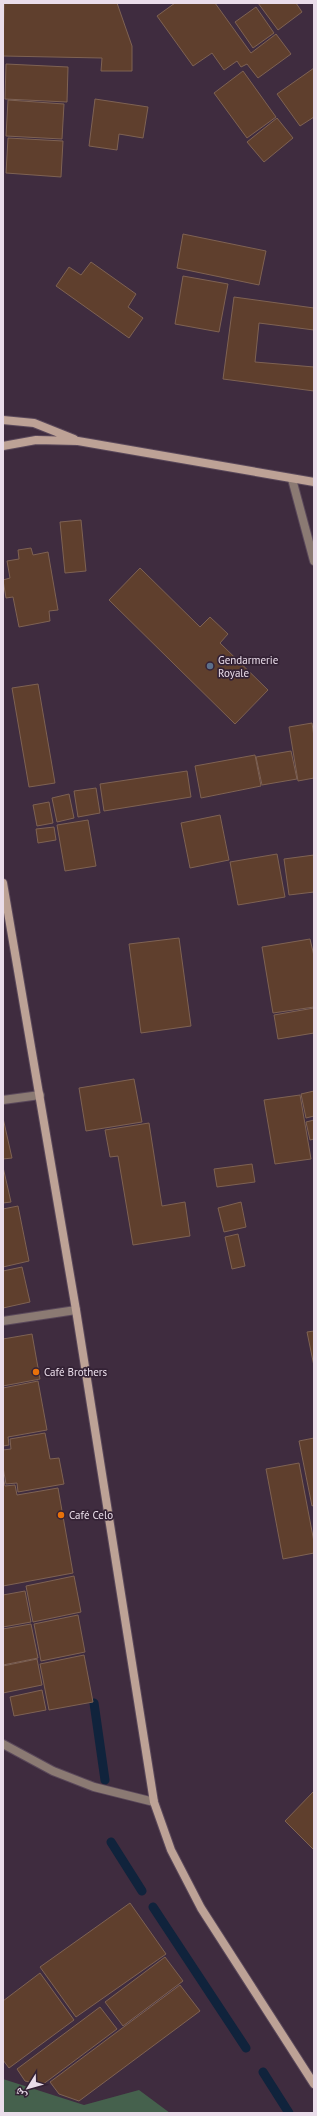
<svg xmlns="http://www.w3.org/2000/svg" width="317" height="2116" font-family="'PT Sans','Noto Naskh Arabic',sans-serif">
<style>
.green{fill:#45614d}
.lines{fill:none;stroke-linecap:round;stroke-linejoin:round}
.stream{stroke:#10233c;stroke-width:9}
.building{fill:#5f3f2d;stroke:#7e6253}
.street-casing{stroke:#5a485a;stroke-width:10}
.secondary-casing{stroke:#5a485a;stroke-width:10}
.street{stroke:#8b7a73;stroke-width:8}
.secondary{stroke:#bda296;stroke-width:8}
.service-dot{fill:#5c6f8a;stroke:#342235;stroke-width:1.5}
.food-dot{fill:#e8710a;stroke:#342235;stroke-width:1.5}
.labels{text-anchor:middle;dominant-baseline:central;stroke-width:3.5;stroke-linejoin:round;paint-order:stroke}
.poi-label{font-size:11px;fill:#eaddea;stroke:#342235;text-anchor:start}
</style>
<rect width="100%" height="100%" fill="#3f2c3f"/>
<path class="green" d="M 3,2079 L 84,2105 L 139,2090 L 170,2113 L 3,2113 Z"/>
<g class="lines">
<path class="stream" d="M 94,1703 L 105,1780
M 111,1842 L 142,1891
M 153,1907 L 246,2048
M 263,2072 L 289,2113"/>
</g>
<path class="building" d="M 4,3 L 117,3 L 132,46 L 132,71 L 101,71 L 102,58 L 3,56 Z
M 175,3 L 215,3 L 251,53 L 276,34 L 291,54 L 258,78 L 247,64 L 241,67 L 237,61 L 224,70 L 212,53 L 193,66 L 157,16 Z
M 258,3 L 296,3 L 302,12 L 278,30 Z
M 256,7 L 274,33 L 253,48 L 235,22 Z
M 6,64 L 68,67 L 67,102 L 5,99 Z
M 314,68 L 314,117 L 300,126 L 277,94 Z
M 243,71 L 276,117 L 247,138 L 214,93 Z
M 95,99 L 148,107 L 143,138 L 119,134 L 117,150 L 89,146 Z
M 8,100 L 64,104 L 62,139 L 6,136 Z
M 277,118 L 293,138 L 264,162 L 247,142 Z
M 8,138 L 63,141 L 61,177 L 6,173 Z
M 183,234 L 266,251 L 259,285 L 177,268 Z
M 91,262 L 136,294 L 128,307 L 143,318 L 129,338 L 56,286 L 69,267 L 81,275 Z
M 183,276 L 228,284 L 219,332 L 175,324 Z
M 234,297 L 314,308 L 314,330 L 259,323 L 255,362 L 314,367 L 314,391 L 223,379 Z
M 81,520 L 86,571 L 65,573 L 60,522 Z
M 31,548 L 33,555 L 48,552 L 58,610 L 49,611 L 50,621 L 19,627 L 13,597 L 6,598 L 3,580 L 10,578 L 7,561 L 19,559 L 18,550 Z
M 140,568 L 200,627 L 210,617 L 228,634 L 220,643 L 268,690 L 235,724 L 109,600 Z
M 38,684 L 55,783 L 29,787 L 12,688 Z
M 312,723 L 314,737 L 314,778 L 298,781 L 289,727 Z
M 291,751 L 297,779 L 262,785 L 256,757 Z
M 255,755 L 261,786 L 201,798 L 195,766 Z
M 187,771 L 191,797 L 104,811 L 100,784 Z
M 96,788 L 100,813 L 78,817 L 74,791 Z
M 69,794 L 74,818 L 57,822 L 52,798 Z
M 49,802 L 53,823 L 37,826 L 33,805 Z
M 220,815 L 229,860 L 190,868 L 181,823 Z
M 88,820 L 96,866 L 65,871 L 57,825 Z
M 54,827 L 56,840 L 38,843 L 36,829 Z
M 277,854 L 285,897 L 238,905 L 230,862 Z
M 314,855 L 314,892 L 289,895 L 284,859 Z
M 179,938 L 191,1026 L 141,1033 L 129,944 Z
M 310,939 L 314,956 L 314,1007 L 273,1013 L 262,947 Z
M 314,1008 L 314,1033 L 278,1039 L 274,1015 Z
M 134,1079 L 142,1122 L 86,1131 L 79,1088 Z
M 314,1091 L 314,1116 L 306,1118 L 301,1094 Z
M 300,1095 L 311,1159 L 275,1164 L 264,1100 Z
M 3,1118 L 12,1158 L 3,1159 Z
M 314,1120 L 314,1139 L 310,1140 L 306,1122 Z
M 149,1123 L 162,1206 L 185,1202 L 190,1236 L 133,1245 L 118,1156 L 110,1157 L 105,1130 Z
M 252,1164 L 255,1182 L 217,1187 L 214,1169 Z
M 3,1167 L 11,1202 L 3,1203 Z
M 241,1202 L 246,1227 L 224,1232 L 218,1208 Z
M 18,1206 L 29,1261 L 3,1267 L 3,1209 Z
M 238,1234 L 245,1266 L 232,1269 L 225,1237 Z
M 22,1267 L 30,1302 L 3,1308 L 3,1271 Z
M 314,1331 L 314,1366 L 307,1332 Z
M 32,1334 L 40,1379 L 3,1386 L 3,1339 Z
M 38,1381 L 47,1430 L 8,1437 L 9,1445 L 3,1446 L 3,1388 Z
M 45,1433 L 50,1459 L 59,1458 L 64,1484 L 18,1492 L 17,1483 L 6,1484 L 3,1467 L 3,1450 L 11,1449 L 10,1439 Z
M 314,1438 L 314,1505 L 312,1506 L 299,1441 Z
M 299,1463 L 314,1542 L 314,1553 L 283,1559 L 266,1469 Z
M 3,1476 L 5,1486 L 15,1485 L 17,1495 L 58,1488 L 73,1573 L 3,1586 Z
M 74,1576 L 81,1612 L 33,1622 L 26,1586 Z
M 25,1591 L 31,1622 L 3,1627 L 3,1595 Z
M 78,1615 L 85,1652 L 41,1661 L 34,1624 Z
M 31,1624 L 38,1658 L 3,1665 L 3,1629 Z
M 84,1655 L 93,1702 L 49,1710 L 40,1664 Z
M 37,1659 L 42,1685 L 3,1693 L 3,1666 Z
M 42,1690 L 46,1710 L 14,1716 L 10,1697 Z
M 314,1791 L 314,1850 L 285,1821 Z
M 130,1903 L 166,1954 L 76,2017 L 40,1967 Z
M 165,1957 L 183,1981 L 123,2026 L 105,2002 Z
M 40,1973 L 74,2020 L 9,2068 L 3,2060 L 3,2001 Z
M 180,1985 L 200,2011 L 79,2101 L 59,2094 L 50,2082 Z
M 100,2007 L 117,2029 L 42,2085 L 25,2081 L 17,2069 Z"/>
<g class="lines">
<defs>
<path id="street" d="M 292,479 L 314,561
M 3,1100 L 40,1095
M 3,1321 L 76,1310
M 3,1744 L 53,1771 L 94,1787 L 154,1802"/>
<path id="secondary" d="M 3,420 L 34,423 L 74,439
M 3,446 L 36,440 L 78,441 L 314,482
M 3,883 L 76,1310 L 154,1802 L 171,1850 L 201,1908 L 314,2084"/>
</defs>
<use href="#street" class="street-casing"/>
<use href="#secondary" class="secondary-casing"/>
<use href="#street" class="street"/>
<use href="#secondary" class="secondary"/>
</g>
<circle class="service-dot" cx="210" cy="666" r="4"/>
<g class="food-dot">
<circle cx="36" cy="1372" r="4"/>
<circle cx="61" cy="1515" r="4"/>
</g>
<g class="labels">
<g class="poi-label">
<text x="218" y="660">Gendarmerie<tspan x="218" dy="13">Royale</tspan></text>
<text x="44" y="1372">Café Brothers</text>
<text x="69" y="1515">Café Celo</text>
</g>
</g>
<rect width="317" height="2116" fill="none" stroke="#eaddea" stroke-width="8"/>
<g transform="translate(28 2088) rotate(233)" stroke="#342235" stroke-width="3" paint-order="stroke">
<path d="M0-3L7 15L0 10L-7 15Z" fill="#eaddea"/>
<text y="-6" font-size="11" font-weight="bold" text-anchor="middle" fill="#eaddea">ش</text>
</g>
</svg>
